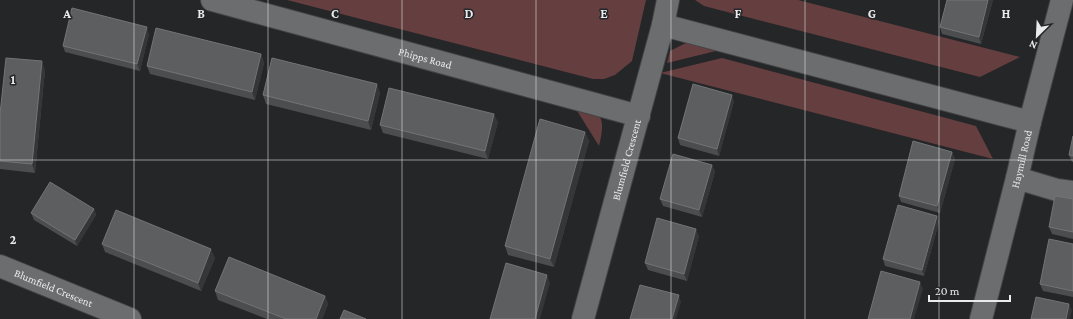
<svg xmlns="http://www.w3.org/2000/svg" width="1073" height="319" font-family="'Crimson Pro',serif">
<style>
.green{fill:#653e40}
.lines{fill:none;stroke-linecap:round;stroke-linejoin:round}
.minor-casing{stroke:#424446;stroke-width:24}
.minor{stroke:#6b6d6f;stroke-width:22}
.wall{fill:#4b4d4f}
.shaded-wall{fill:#343638}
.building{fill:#5c5e60;stroke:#727476}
.grid{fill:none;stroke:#e9ebec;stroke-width:1;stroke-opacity:0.55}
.labels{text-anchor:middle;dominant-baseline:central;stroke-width:3;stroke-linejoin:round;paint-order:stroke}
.street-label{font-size:11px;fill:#e9ebec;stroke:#242628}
.grid-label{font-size:13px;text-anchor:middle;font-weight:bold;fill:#e9ebec;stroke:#242628;stroke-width:3;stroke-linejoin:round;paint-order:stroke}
</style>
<rect width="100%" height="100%" fill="#242628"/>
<path class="green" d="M 287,0 L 646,0 L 632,61 L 615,75 L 604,79 L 593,79 Z
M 695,0 L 798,0 L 1020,57 L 980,77 L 704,6 Z
M 690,41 L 716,51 L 667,63 L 670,51 Z
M 722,58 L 976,126 L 993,159 L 660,73 Z
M 571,101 C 600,112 607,113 599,146 Z"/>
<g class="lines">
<defs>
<g id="minor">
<path id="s1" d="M 212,0 L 639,116"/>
<path d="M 663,25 L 1030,122"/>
<path d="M 1017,178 L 1057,190 L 1073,192"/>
<path id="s2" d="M 0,266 L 130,319"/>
<path id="s3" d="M 583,319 L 663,25 L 668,0"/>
<path id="s4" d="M 981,319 L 1017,178 L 1030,122 L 1062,0"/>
</g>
</defs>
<use href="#minor" class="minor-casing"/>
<use href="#minor" class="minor"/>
</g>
<path class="wall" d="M 947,0 L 993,0 L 981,44 L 942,34 L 940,27 Z
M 149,34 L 140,71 L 65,52 L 63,46 Z
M 261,54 L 264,63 L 255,100 L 150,74 L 147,66 Z
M 45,70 L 35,173 L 0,169 L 0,114 Z
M 380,93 L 371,130 L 266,104 L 263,95 Z
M 734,101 L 719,156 L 680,145 L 678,138 Z
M 498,122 L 488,159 L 383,133 L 380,125 Z
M 585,132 L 589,141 L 554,267 L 508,255 L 505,246 Z
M 1073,136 L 1073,162 L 1072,162 L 1069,155 Z
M 952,152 L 955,159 L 940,213 L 901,202 L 899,196 Z
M 712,165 L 715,172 L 702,217 L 663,206 L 660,199 Z
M 1073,199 L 1073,239 L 1052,234 L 1049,227 Z
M 94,209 L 96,215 L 77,246 L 34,220 L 31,213 Z
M 937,216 L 939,222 L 924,276 L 885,266 L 883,259 Z
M 699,236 L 687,281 L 648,270 L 645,263 Z
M 102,244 L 215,258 L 201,291 L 105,252 Z
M 1073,244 L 1073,297 L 1043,291 L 1040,284 Z
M 215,291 L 325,296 L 328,304 L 322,319 L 267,319 L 218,300 Z"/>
<path class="shaded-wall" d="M 988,0 L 993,0 L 981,44 L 979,37 Z
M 147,27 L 149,34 L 140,71 L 137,64 Z
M 261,54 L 264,63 L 255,100 L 252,92 Z
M 42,61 L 45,70 L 35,173 L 32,164 Z
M 377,84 L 380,93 L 371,130 L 368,121 Z
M 732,95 L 734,101 L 719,156 L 717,149 Z
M 494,114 L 498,122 L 488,159 L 485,151 Z
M 585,132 L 589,141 L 554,267 L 550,259 Z
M 952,152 L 955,159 L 940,213 L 937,206 Z
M 712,165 L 715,172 L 702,217 L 699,210 Z
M 94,209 L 96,215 L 77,246 L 75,240 Z
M 937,216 L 939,222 L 924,276 L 922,270 Z
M 696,229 L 699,236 L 687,281 L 684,274 Z
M 211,249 L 215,258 L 201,291 L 198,283 Z
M 547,275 L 550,283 L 540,319 L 535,319 Z
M 920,282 L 923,289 L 914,319 L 910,319 Z
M 679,295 L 681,302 L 676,319 L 672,319 Z
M 325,296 L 328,304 L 322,319 L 316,319 Z
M 1069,304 L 1072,310 L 1070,319 L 1066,319 Z"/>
<path class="building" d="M 947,0 L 988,0 L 979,37 L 940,27 Z
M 72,8 L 147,27 L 137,64 L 63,46 Z
M 156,28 L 261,54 L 252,92 L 147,66 Z
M 6,58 L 42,61 L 32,164 L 0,161 L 0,114 Z
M 272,58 L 377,84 L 368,121 L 263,95 Z
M 693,84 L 732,95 L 717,149 L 678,138 Z
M 389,88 L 494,114 L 485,151 L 380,125 Z
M 540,119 L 585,132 L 550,259 L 505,246 Z
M 1073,136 L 1073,156 L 1069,155 Z
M 913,141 L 952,152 L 937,206 L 899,196 Z
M 673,154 L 712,165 L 699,210 L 660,199 Z
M 50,182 L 94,209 L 75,240 L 31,213 Z
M 1055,196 L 1073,199 L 1073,232 L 1049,227 Z
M 898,205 L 937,216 L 922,270 L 883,259 Z
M 116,210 L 211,249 L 198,283 L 102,244 Z
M 657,218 L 696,229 L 684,274 L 645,263 Z
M 1049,239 L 1073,244 L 1073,291 L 1040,284 Z
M 229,257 L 325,296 L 316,319 L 286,319 L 215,291 Z
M 506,263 L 547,275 L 535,319 L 490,319 Z
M 881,271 L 920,282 L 910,319 L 868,319 Z
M 640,285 L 679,295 L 672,319 L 630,319 Z
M 1036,297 L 1069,304 L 1066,319 L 1031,319 Z
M 344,310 L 366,319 L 340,319 Z"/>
<path class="grid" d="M 134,0 L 134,319M 268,0 L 268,319M 402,0 L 402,319M 536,0 L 536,319M 671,0 L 671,319M 805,0 L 805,319M 939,0 L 939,319M 0,160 L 1073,160"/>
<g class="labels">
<g class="street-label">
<text stroke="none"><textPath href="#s1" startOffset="221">Phipps Road</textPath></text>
<text stroke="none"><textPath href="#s4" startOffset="165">Haymill Road</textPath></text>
<text stroke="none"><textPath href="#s3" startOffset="165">Blumfield Crescent</textPath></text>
<text stroke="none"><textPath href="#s2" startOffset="58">Blumfield Crescent</textPath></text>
</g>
</g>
<g class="grid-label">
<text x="67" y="18">A</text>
<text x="201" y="18">B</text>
<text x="335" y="18">C</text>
<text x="469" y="18">D</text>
<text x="604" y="18">E</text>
<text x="738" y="18">F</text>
<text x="872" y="18">G</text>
<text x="1006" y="18">H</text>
<text x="13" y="84">1</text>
<text x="13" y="244">2</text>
</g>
<g transform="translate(1037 36) rotate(204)" stroke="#242628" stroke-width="3" paint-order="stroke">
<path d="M0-3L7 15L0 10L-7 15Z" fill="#e9ebec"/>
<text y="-6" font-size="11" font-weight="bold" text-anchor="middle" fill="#e9ebec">N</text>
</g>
<path d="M929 295v6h81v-6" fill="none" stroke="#e9ebec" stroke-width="2"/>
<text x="935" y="295" font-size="12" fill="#e9ebec" stroke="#242628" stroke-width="3" paint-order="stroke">20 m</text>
</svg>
